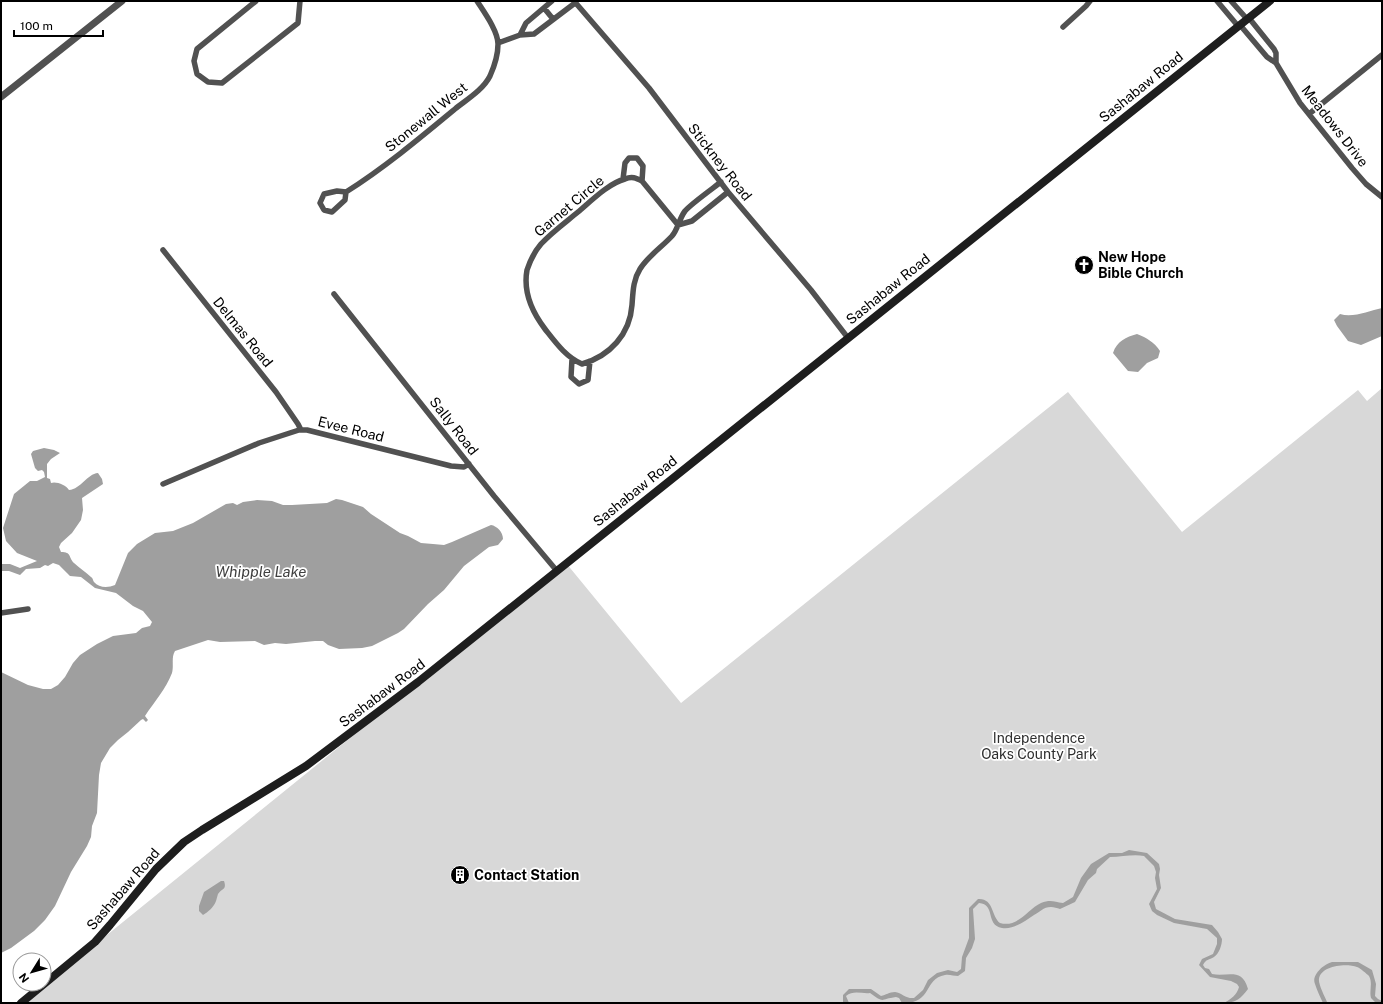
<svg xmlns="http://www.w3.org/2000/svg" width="1383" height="1004" font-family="'Public Sans',sans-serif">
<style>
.park{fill:#d8d8d8}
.water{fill:#9f9f9f}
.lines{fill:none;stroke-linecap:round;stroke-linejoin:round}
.minor{stroke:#515151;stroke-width:5.5}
.tertiary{stroke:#515151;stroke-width:7}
.secondary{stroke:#1e1e1e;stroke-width:8}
.labels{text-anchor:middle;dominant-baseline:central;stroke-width:3.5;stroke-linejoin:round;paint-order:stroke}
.street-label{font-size:14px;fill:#000;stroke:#fff}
.poi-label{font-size:14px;font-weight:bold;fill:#000;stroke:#fff;text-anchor:start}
.park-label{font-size:14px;fill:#2f2f2f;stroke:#fff}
.water-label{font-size:15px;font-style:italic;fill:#404040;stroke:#fff}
</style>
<rect width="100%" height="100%" fill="#fff"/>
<path class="park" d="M 1382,388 L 1382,1003 L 23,1003 L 566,563 L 681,703 L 1068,392 L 1182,532 L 1358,390 L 1367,401 Z"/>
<path class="water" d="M 1382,308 L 1382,336 L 1361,345 L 1348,341 L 1337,326 L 1334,320 L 1340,314 C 1353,318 1369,311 1382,308 Z
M 1137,334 C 1147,338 1154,342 1160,351 L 1158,358 L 1147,363 L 1138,372 L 1128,371 L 1113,353 C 1117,341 1126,337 1137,334 Z
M 44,448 L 54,450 L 60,453 L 51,459 L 47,464 L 47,478 L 50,479 L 51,483 C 56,481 66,485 69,490 C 81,489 87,474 98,473 L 102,479 L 103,484 L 82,498 L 83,510 L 81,520 L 72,533 L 61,543 L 59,547 L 61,552 C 72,552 68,557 74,563 C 79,568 86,572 91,577 C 93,578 93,581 94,582 C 99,588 108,588 115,585 L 128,553 L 137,544 L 155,533 L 173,531 L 193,523 L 226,504 L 233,503 L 237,505 L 243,502 L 257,500 L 272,501 L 283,505 L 292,505 L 327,503 L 336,499 L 342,500 L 363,507 L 371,514 L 400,533 L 408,536 L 421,543 L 433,544 L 444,545 L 452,542 L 491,525 C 497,526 503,532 503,539 L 498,545 L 489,547 L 464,566 L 444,590 L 428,604 L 404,629 L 398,633 L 372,646 L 362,648 L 339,649 L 328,645 L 323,641 L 315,641 L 286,644 L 275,643 L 264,645 L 255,641 L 220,642 L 208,640 L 175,651 C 171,657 174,666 172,673 C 166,689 154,702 145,716 L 148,720 L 146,722 L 143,719 L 141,720 L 128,732 L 118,740 L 110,748 L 101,763 L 99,775 L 97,813 L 92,826 L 91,837 L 87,846 L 71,872 L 55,906 L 45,920 L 34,931 L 11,948 L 1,953 L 1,672 L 28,685 L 43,689 L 51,689 L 58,685 L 65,677 L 73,663 L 80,655 L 97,644 L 113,636 L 136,633 L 142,628 L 150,626 L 152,622 L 143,611 L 133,606 L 116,593 L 95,588 L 81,577 L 70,576 L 59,565 L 53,563 L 48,566 L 45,565 L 40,568 L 26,569 L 20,575 L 9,571 L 1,571 L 1,564 L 10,564 L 20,568 L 37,561 L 17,553 L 6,541 L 3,528 L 14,494 L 30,481 L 37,481 L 45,477 L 44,472 L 42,470 L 38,471 L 35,468 L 31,454 L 33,451 Z
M 1129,850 L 1147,853 L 1159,864 L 1160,869 L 1159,875 L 1161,888 L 1154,902 L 1156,909 L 1175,919 L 1212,925 L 1218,932 L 1222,939 C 1222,945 1219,954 1214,957 C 1209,960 1206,959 1203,965 L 1205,968 L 1209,969 L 1212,974 C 1228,977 1242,967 1248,989 C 1241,998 1236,1003 1224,1003 C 1231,999 1237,995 1239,987 L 1237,984 L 1231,981 L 1210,977 L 1199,965 L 1202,959 L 1213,954 L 1217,944 L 1217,938 L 1207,929 L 1174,923 L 1157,915 L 1152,911 L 1149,904 L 1157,889 L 1155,878 L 1156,872 L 1154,866 L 1144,856 C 1133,854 1122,857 1110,857 L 1097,869 L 1096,873 L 1088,880 L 1075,902 L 1060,909 C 1057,908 1054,907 1051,907 C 1043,907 1040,912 1034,915 C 1025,921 1013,930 1002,928 C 985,925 996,904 979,903 L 973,909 L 975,939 L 972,948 L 966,958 L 965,971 L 958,976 C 954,976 949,974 945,975 C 923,979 933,1004 902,1003 L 899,998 L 896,997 C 880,999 885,1004 870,993 C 862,994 853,990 846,996 L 849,1003 L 843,1003 L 843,995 L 849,989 L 871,989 L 881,996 C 886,995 889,992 895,992 C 902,993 906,999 914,998 L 923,990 L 928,980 L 937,973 L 948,970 L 957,972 L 961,969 L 962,957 L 969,938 L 969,908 L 978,899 C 994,898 991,916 1000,923 C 1018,928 1028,909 1041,903 C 1051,899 1054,902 1063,903 L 1073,897 L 1081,878 L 1091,864 L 1109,853 L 1122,853 Z
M 221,881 L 224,881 C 227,890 222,888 218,894 C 217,897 217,898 216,901 C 214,907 208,912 203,915 L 199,911 L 199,906 L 204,892 Z
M 1332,962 L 1358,962 L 1372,970 L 1376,984 L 1375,996 L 1378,999 L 1382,1001 L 1382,1003 L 1376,1003 L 1371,998 C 1369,991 1373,983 1369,976 C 1367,974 1360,968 1357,967 C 1347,963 1321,965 1319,979 C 1318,984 1325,997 1327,1002 L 1323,1003 C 1320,997 1317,990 1315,984 C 1311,975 1324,964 1332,962 Z"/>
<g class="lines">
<path class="minor" d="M 256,1 L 197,49 L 194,61 L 197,74 L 208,82 L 222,83 L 298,23 L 300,1
M 574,1 L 649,88 L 728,192 L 811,290 L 848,338
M 1217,1 L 1238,26
M 1231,1 L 1247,19
M 544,8 L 553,19
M 1249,18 L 1274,49 L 1276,53 L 1276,63
M 1240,25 L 1267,57 L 1276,63 L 1300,103 L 1352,168 L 1366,184 L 1382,197
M 1063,27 L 1086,6 L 1090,1
M 520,35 L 526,23 L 552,1
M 498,43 L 520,35 L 534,34 L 575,3
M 1309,114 L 1382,55
M 623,179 L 625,163 L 629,158 L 637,158 L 643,166 L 642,181
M 337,191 L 346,192 L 345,200 L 332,212 L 324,210 L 320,203 L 324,194 Z
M 346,192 C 384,168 420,138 455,109 C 466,100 483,90 490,76 C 494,67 498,54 498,44 C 498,31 484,12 477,1
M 678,225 L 642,181 C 636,178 632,176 625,179 C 609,183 591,201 578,212 C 566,222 552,232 541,244 C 535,251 530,261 527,270 C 523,292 532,312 545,329 C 556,343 566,357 582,364 C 610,356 630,334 632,305 C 633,292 633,280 640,269 C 648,256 662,247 672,236 C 678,229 679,219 685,211 C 691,204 712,189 721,182
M 678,225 L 692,221 L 728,192
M 163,250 L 276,392 L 298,424 L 301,430
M 334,294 L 494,496 L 557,571
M 572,359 L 571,377 L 579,384 L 588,380 L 590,361
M 163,484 L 259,443 L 299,430 L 307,430 L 451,466 L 464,467 L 469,464
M 1,613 L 28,609"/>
<path class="tertiary" d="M 1,97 L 122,1"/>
<path class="secondary" d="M 21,1003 L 95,942 L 110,925 L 156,869 L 184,842 L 202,830 L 306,766 L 418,682 L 1270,1"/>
</g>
<defs>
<symbol id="church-disc" viewBox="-11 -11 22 22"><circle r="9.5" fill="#000" stroke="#fff"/><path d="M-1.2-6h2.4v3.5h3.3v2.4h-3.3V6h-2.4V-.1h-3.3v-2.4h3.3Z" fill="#fff"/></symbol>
<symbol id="building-disc" viewBox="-11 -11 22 22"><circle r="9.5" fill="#000" stroke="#fff"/><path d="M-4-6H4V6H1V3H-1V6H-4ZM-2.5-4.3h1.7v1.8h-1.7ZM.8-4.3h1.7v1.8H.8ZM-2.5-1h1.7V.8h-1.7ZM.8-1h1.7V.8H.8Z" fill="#fff"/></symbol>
</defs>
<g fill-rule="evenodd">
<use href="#church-disc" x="1073" y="254" width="22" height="22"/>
<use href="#building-disc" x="449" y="864" width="22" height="22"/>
</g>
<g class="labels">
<g class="street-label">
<text transform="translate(1141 87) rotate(-39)">Sashabaw Road</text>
<text transform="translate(426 117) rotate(-39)">Stonewall West</text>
<text transform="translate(1335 126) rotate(52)">Meadows Drive</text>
<text transform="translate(720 162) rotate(52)">Stickney Road</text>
<text transform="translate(569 206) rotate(-40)">Garnet Circle</text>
<text transform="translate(888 289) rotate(-39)">Sashabaw Road</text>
<text transform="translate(243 332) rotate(51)">Delmas Road</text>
<text transform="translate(454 426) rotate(52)">Sally Road</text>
<text transform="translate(351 429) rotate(14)">Evee Road</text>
<text transform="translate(635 491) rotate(-39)">Sashabaw Road</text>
<text transform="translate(382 693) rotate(-37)">Sashabaw Road</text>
<text transform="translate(123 889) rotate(-49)">Sashabaw Road</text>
</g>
<g class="poi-label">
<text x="1098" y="257">New Hope<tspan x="1098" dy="16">Bible Church</tspan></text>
<text x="474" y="875">Contact Station</text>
</g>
<g class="park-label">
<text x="1039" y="738">Independence<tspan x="1039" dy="16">Oaks County Park</tspan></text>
</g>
<g class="water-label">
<text x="261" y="571">Whipple Lake</text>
</g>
</g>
<rect width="1383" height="1004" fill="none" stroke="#000000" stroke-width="4"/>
<g transform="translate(32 972) rotate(233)"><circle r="19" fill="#ffffff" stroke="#999999"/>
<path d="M0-3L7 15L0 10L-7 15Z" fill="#000000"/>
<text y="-6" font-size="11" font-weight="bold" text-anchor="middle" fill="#000000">N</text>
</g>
<path d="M14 30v6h89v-6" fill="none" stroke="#000000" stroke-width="2"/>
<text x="20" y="30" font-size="12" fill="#000000" stroke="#ffffff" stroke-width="3" paint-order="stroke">100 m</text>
</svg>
